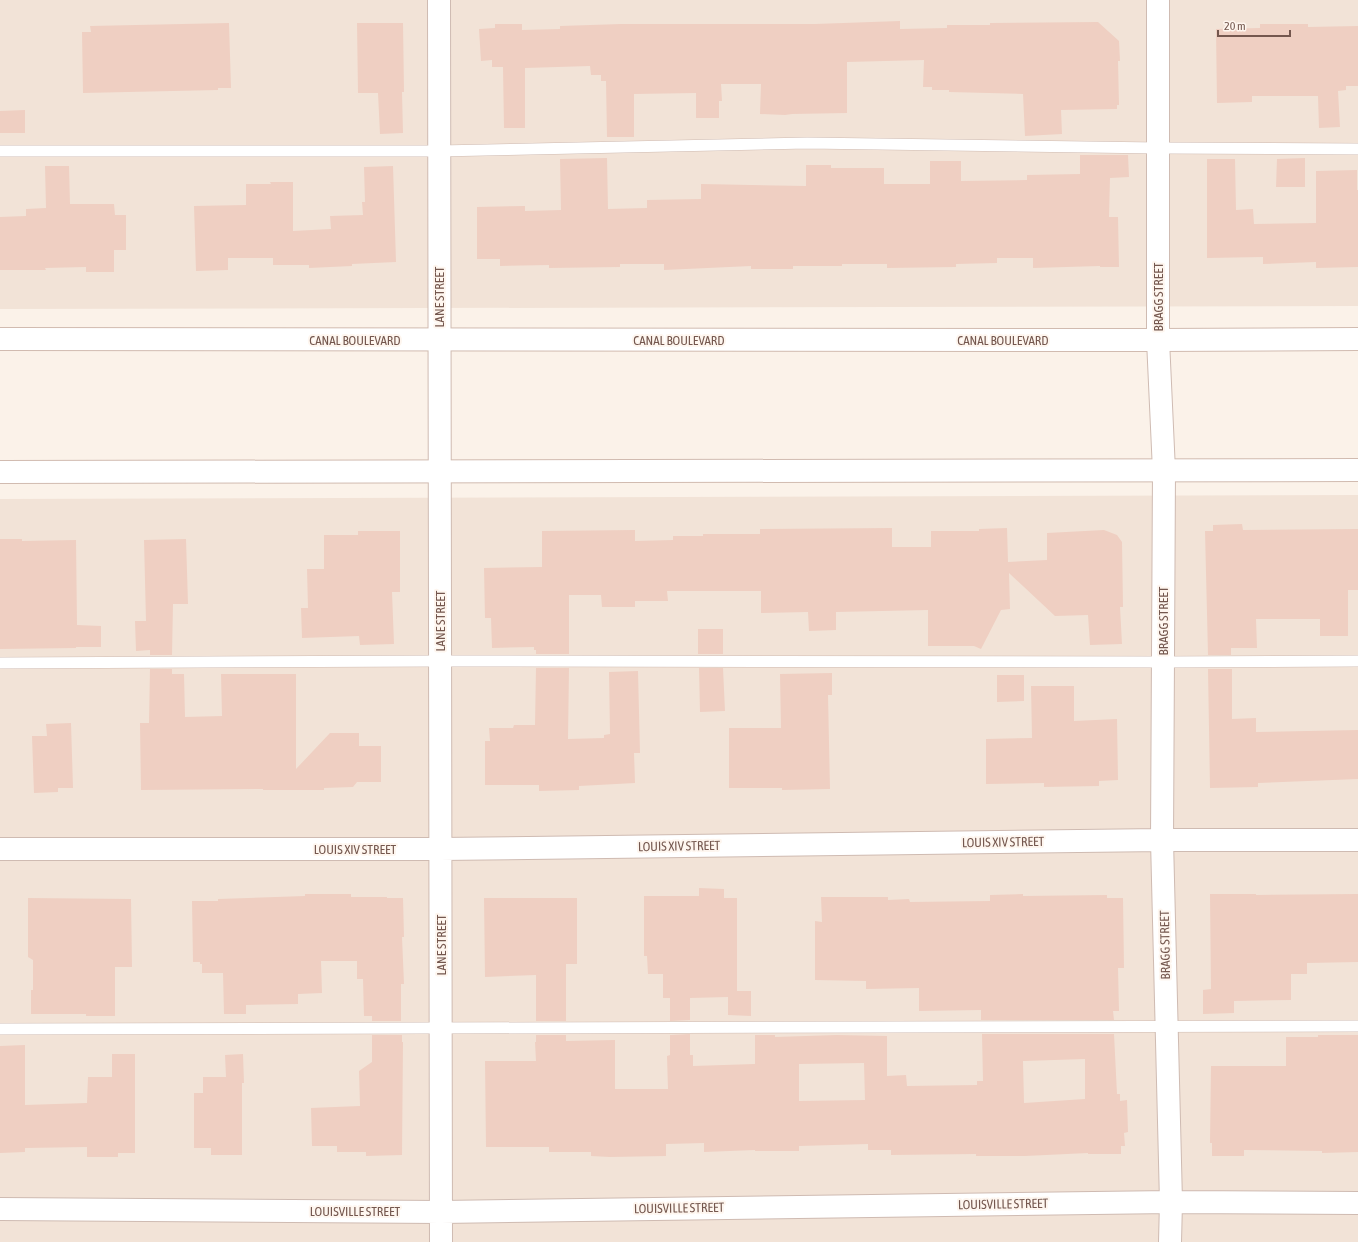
<svg xmlns="http://www.w3.org/2000/svg" width="1358" height="1242" font-family="'Asap Condensed',sans-serif">
<style>
.residential{fill:#f2e3d7}
.building{fill:#efcfc2;fill-rule:evenodd}
.lines{fill:none;stroke-linecap:round;stroke-linejoin:round}
.service-casing{stroke:#cfbbb2;stroke-width:12}
.minor-casing{stroke:#cfbbb2;stroke-width:24}
.secondary-casing{stroke:#d1bbb0;stroke-width:24}
.service{stroke:#fff;stroke-width:11}
.minor{stroke:#fff;stroke-width:22}
.secondary{stroke:#fff;stroke-width:22}
.labels{text-anchor:middle;dominant-baseline:central;stroke-width:4;stroke-linejoin:round;paint-order:stroke}
.street-label{font-size:13px;fill:#74574e;stroke:#fef6ef}
</style>
<rect width="100%" height="100%" fill="#fbf2e9"/>
<path class="residential" d="M 0,0 L 1358,0 L 1358,306 L 0,309 Z
M 1358,495 L 1358,1242 L 0,1242 L 0,499 Z"/>
<path class="building" d="M 900,21 L 900,29 L 947,28 L 947,25 L 990,25 L 990,23 L 1098,22 L 1119,41 L 1120,61 L 1118,61 L 1119,105 L 1117,105 L 1117,109 L 1061,110 L 1062,134 L 1025,136 L 1023,94 L 949,92 L 949,90 L 932,90 L 932,87 L 923,87 L 924,60 L 847,62 L 847,113 L 792,114 L 785,115 L 760,114 L 761,84 L 721,84 L 722,101 L 719,101 L 719,118 L 696,118 L 696,93 L 634,94 L 634,137 L 607,137 L 606,81 L 601,81 L 601,75 L 591,75 L 590,66 L 525,68 L 525,128 L 504,128 L 503,67 L 492,67 L 492,60 L 481,61 L 479,29 L 495,28 L 495,24 L 522,24 L 522,30 L 560,29 L 560,26 L 621,24 L 815,24 Z
M 229,23 L 231,88 L 218,88 L 218,90 L 83,93 L 82,32 L 91,32 L 90,26 Z
M 357,23 L 403,23 L 404,92 L 402,92 L 403,133 L 380,134 L 378,93 L 358,93 Z
M 1260,24 L 1308,24 L 1308,27 L 1358,26 L 1358,86 L 1346,86 L 1346,90 L 1338,91 L 1340,127 L 1319,128 L 1318,96 L 1252,96 L 1252,102 L 1217,103 L 1216,29 L 1260,28 Z
M 25,110 L 25,133 L 0,133 L 0,111 Z
M 1080,155 L 1128,155 L 1129,177 L 1110,178 L 1109,217 L 1118,217 L 1119,267 L 1100,267 L 1100,266 L 1033,268 L 1033,258 L 997,258 L 997,263 L 956,264 L 956,267 L 887,268 L 887,264 L 842,264 L 842,266 L 793,266 L 793,269 L 751,269 L 751,266 L 664,270 L 664,264 L 620,264 L 620,267 L 549,268 L 549,265 L 500,266 L 500,259 L 477,259 L 477,207 L 525,206 L 525,211 L 561,210 L 560,159 L 607,158 L 608,209 L 647,208 L 647,200 L 701,199 L 701,184 L 806,186 L 806,165 L 831,165 L 831,168 L 884,168 L 884,184 L 930,184 L 930,161 L 961,161 L 961,181 L 1027,180 L 1027,175 L 1080,174 Z
M 1305,158 L 1305,187 L 1276,187 L 1277,159 Z
M 1207,159 L 1235,159 L 1236,210 L 1253,209 L 1254,224 L 1316,223 L 1316,171 L 1357,170 L 1357,190 L 1358,190 L 1358,267 L 1316,268 L 1316,262 L 1263,264 L 1263,257 L 1207,258 Z
M 45,166 L 69,166 L 70,204 L 114,204 L 115,215 L 126,215 L 126,250 L 114,250 L 114,272 L 86,272 L 86,267 L 45,268 L 46,270 L 0,270 L 0,217 L 26,216 L 26,209 L 46,208 Z
M 393,166 L 396,262 L 352,264 L 352,266 L 309,268 L 309,265 L 273,265 L 273,258 L 228,258 L 228,270 L 196,271 L 194,206 L 246,205 L 246,184 L 271,184 L 270,182 L 293,182 L 293,231 L 331,229 L 330,216 L 363,215 L 362,202 L 365,202 L 364,167 Z
M 1242,524 L 1243,530 L 1358,529 L 1358,590 L 1348,590 L 1348,636 L 1320,636 L 1320,619 L 1256,619 L 1257,648 L 1231,648 L 1231,655 L 1208,655 L 1205,531 L 1213,531 L 1213,525 Z
M 892,528 L 892,547 L 931,547 L 931,531 L 979,531 L 979,529 L 1007,528 L 1008,562 L 1047,560 L 1047,533 L 1104,530 L 1117,535 L 1122,542 L 1123,607 L 1120,607 L 1122,644 L 1090,645 L 1088,615 L 1055,616 L 1009,573 L 1010,609 L 1001,610 L 981,649 L 974,646 L 928,646 L 928,610 L 836,612 L 836,630 L 809,631 L 808,612 L 761,613 L 761,591 L 667,591 L 668,601 L 635,601 L 635,607 L 602,607 L 601,595 L 569,595 L 569,654 L 536,654 L 536,650 L 534,650 L 534,647 L 492,648 L 491,618 L 485,618 L 484,568 L 542,567 L 542,531 L 635,530 L 635,541 L 673,540 L 673,536 L 703,536 L 703,534 L 760,534 L 760,529 Z
M 358,531 L 400,531 L 400,592 L 392,592 L 394,644 L 360,645 L 359,636 L 302,638 L 301,608 L 308,608 L 307,569 L 324,569 L 324,535 L 358,535 Z
M 0,539 L 22,539 L 22,541 L 76,540 L 77,625 L 101,626 L 101,647 L 76,647 L 76,648 L 0,649 Z
M 186,539 L 188,604 L 173,604 L 172,655 L 150,655 L 150,650 L 136,651 L 135,621 L 146,621 L 144,540 Z
M 698,629 L 723,629 L 723,654 L 698,654 Z
M 536,668 L 569,668 L 568,739 L 604,738 L 604,735 L 610,734 L 609,672 L 638,671 L 640,753 L 634,753 L 635,783 L 579,786 L 579,790 L 539,791 L 539,785 L 485,785 L 485,741 L 490,741 L 489,728 L 513,728 L 514,725 L 535,725 Z
M 699,668 L 723,668 L 725,711 L 700,712 Z
M 150,669 L 172,669 L 172,674 L 184,674 L 185,717 L 222,716 L 221,674 L 296,674 L 296,769 L 330,733 L 359,733 L 359,746 L 381,746 L 381,782 L 357,782 L 353,787 L 324,788 L 324,790 L 263,790 L 263,789 L 141,790 L 140,723 L 149,723 Z
M 1208,669 L 1232,669 L 1232,719 L 1256,718 L 1256,732 L 1358,730 L 1358,779 L 1258,783 L 1258,787 L 1210,788 Z
M 832,673 L 832,695 L 828,695 L 830,789 L 782,790 L 782,788 L 729,788 L 729,728 L 781,728 L 780,674 Z
M 997,675 L 1024,675 L 1024,701 L 997,702 Z
M 1031,686 L 1074,686 L 1074,721 L 1117,719 L 1118,780 L 1099,781 L 1099,786 L 1044,787 L 1044,783 L 986,784 L 986,739 L 1032,738 Z
M 71,723 L 73,788 L 58,788 L 58,792 L 34,793 L 32,736 L 47,736 L 46,724 Z
M 699,888 L 724,889 L 724,898 L 737,898 L 737,991 L 751,991 L 751,1016 L 728,1015 L 728,997 L 690,998 L 690,1020 L 670,1021 L 670,998 L 663,998 L 663,974 L 648,974 L 647,956 L 644,956 L 644,896 L 699,896 Z
M 305,894 L 351,894 L 351,897 L 387,897 L 387,898 L 403,898 L 404,937 L 402,937 L 404,984 L 401,984 L 401,1021 L 372,1021 L 372,1016 L 364,1016 L 363,979 L 357,979 L 357,961 L 321,961 L 322,993 L 298,994 L 298,1004 L 246,1005 L 246,1014 L 224,1014 L 223,973 L 202,973 L 202,964 L 200,964 L 200,962 L 193,962 L 192,901 L 218,901 L 218,899 L 305,896 Z
M 1023,894 L 1023,896 L 1107,895 L 1107,898 L 1123,898 L 1124,968 L 1118,968 L 1119,1011 L 1113,1011 L 1114,1020 L 981,1020 L 981,1010 L 919,1011 L 919,988 L 866,989 L 866,981 L 815,980 L 815,921 L 822,922 L 821,897 L 888,897 L 888,900 L 909,899 L 910,902 L 990,901 L 990,895 Z
M 1210,894 L 1256,894 L 1256,895 L 1358,894 L 1358,962 L 1307,963 L 1307,974 L 1291,974 L 1291,1000 L 1234,1001 L 1234,1013 L 1203,1014 L 1203,990 L 1211,989 Z
M 28,898 L 131,899 L 132,967 L 115,967 L 115,1016 L 86,1016 L 86,1014 L 31,1014 L 31,990 L 33,990 L 33,960 L 28,957 Z
M 484,898 L 577,898 L 577,964 L 566,964 L 566,1021 L 536,1021 L 536,975 L 485,977 Z
M 690,1034 L 690,1055 L 693,1055 L 693,1066 L 755,1064 L 755,1035 L 775,1035 L 775,1037 L 837,1035 L 887,1036 L 887,1076 L 906,1075 L 907,1086 L 977,1085 L 977,1081 L 983,1081 L 982,1034 L 1114,1034 L 1117,1094 L 1120,1094 L 1120,1101 L 1127,1100 L 1128,1132 L 1124,1133 L 1125,1146 L 1121,1146 L 1121,1154 L 1088,1154 L 1088,1153 L 1025,1156 L 976,1156 L 976,1154 L 891,1155 L 891,1150 L 868,1150 L 868,1144 L 799,1146 L 799,1151 L 755,1151 L 755,1150 L 704,1152 L 704,1143 L 666,1144 L 666,1156 L 610,1157 L 591,1156 L 591,1152 L 549,1152 L 549,1147 L 486,1147 L 485,1061 L 536,1061 L 535,1042 L 536,1042 L 536,1035 L 566,1035 L 566,1041 L 615,1040 L 615,1089 L 668,1089 L 667,1056 L 670,1055 L 670,1035 ZM 1085,1059 L 1085,1099 L 1024,1103 L 1023,1061 ZM 864,1063 L 865,1100 L 799,1101 L 799,1064 Z
M 372,1035 L 402,1035 L 402,1042 L 403,1042 L 402,1155 L 366,1156 L 366,1152 L 337,1152 L 337,1146 L 312,1146 L 311,1108 L 360,1106 L 359,1071 L 372,1062 Z
M 1318,1035 L 1358,1035 L 1358,1152 L 1322,1153 L 1322,1151 L 1244,1150 L 1244,1156 L 1212,1156 L 1212,1143 L 1210,1143 L 1211,1066 L 1286,1066 L 1286,1037 L 1318,1037 Z
M 25,1045 L 25,1105 L 87,1103 L 88,1077 L 112,1077 L 112,1054 L 135,1054 L 135,1153 L 118,1153 L 118,1157 L 87,1157 L 87,1147 L 25,1148 L 25,1152 L 0,1153 L 0,1046 Z
M 243,1054 L 244,1083 L 242,1083 L 242,1155 L 211,1155 L 211,1148 L 194,1148 L 194,1093 L 203,1093 L 203,1077 L 226,1077 L 225,1055 Z"/>
<g class="lines">
<defs>
<path id="service" d="M 0,151 L 439,151 L 807,143 L 1158,148 L 1358,149
M 0,663 L 440,661 L 1163,662 L 1358,661
M 0,1029 L 1358,1026"/>
<path id="minor" d="M 439,0 L 441,1242
M 1158,0 L 1158,340 L 1164,471 L 1162,840 L 1171,1202 L 1170,1242
M 0,849 L 440,849 L 1162,840 L 1358,840
M 0,1209 L 441,1212 L 1171,1202 L 1358,1203"/>
<path id="secondary" d="M 0,339 L 1158,340 L 1358,339
M 0,472 L 1358,470"/>
</defs>
<use href="#service" class="service-casing"/>
<use href="#minor" class="minor-casing"/>
<use href="#secondary" class="secondary-casing"/>
<use href="#service" class="service"/>
<use href="#minor" class="minor"/>
<use href="#secondary" class="secondary"/>
</g>
<g class="labels">
<g class="street-label">
<text transform="translate(439 297) rotate(-90)">LANE STREET</text>
<text transform="translate(1158 297) rotate(-90)">BRAGG STREET</text>
<text x="355" y="340">CANAL BOULEVARD</text>
<text x="679" y="340">CANAL BOULEVARD</text>
<text x="1003" y="340">CANAL BOULEVARD</text>
<text transform="translate(440 621) rotate(-90)">LANE STREET</text>
<text transform="translate(1163 621) rotate(-90)">BRAGG STREET</text>
<text transform="translate(1003 842) rotate(-1)">LOUIS XIV STREET</text>
<text transform="translate(679 846) rotate(-1)">LOUIS XIV STREET</text>
<text x="355" y="849">LOUIS XIV STREET</text>
<text transform="translate(441 945) rotate(-90)">LANE STREET</text>
<text transform="translate(1165 945) rotate(-91)">BRAGG STREET</text>
<text transform="translate(1003 1204) rotate(-1)">LOUISVILLE STREET</text>
<text transform="translate(679 1208) rotate(-1)">LOUISVILLE STREET</text>
<text x="355" y="1211">LOUISVILLE STREET</text>
</g>
</g>
<path d="M1218 30v6h72v-6" fill="none" stroke="#74574e" stroke-width="2"/>
<text x="1224" y="30" font-size="12" fill="#74574e" stroke="#fef6ef" stroke-width="3" paint-order="stroke">20 m</text>
</svg>
